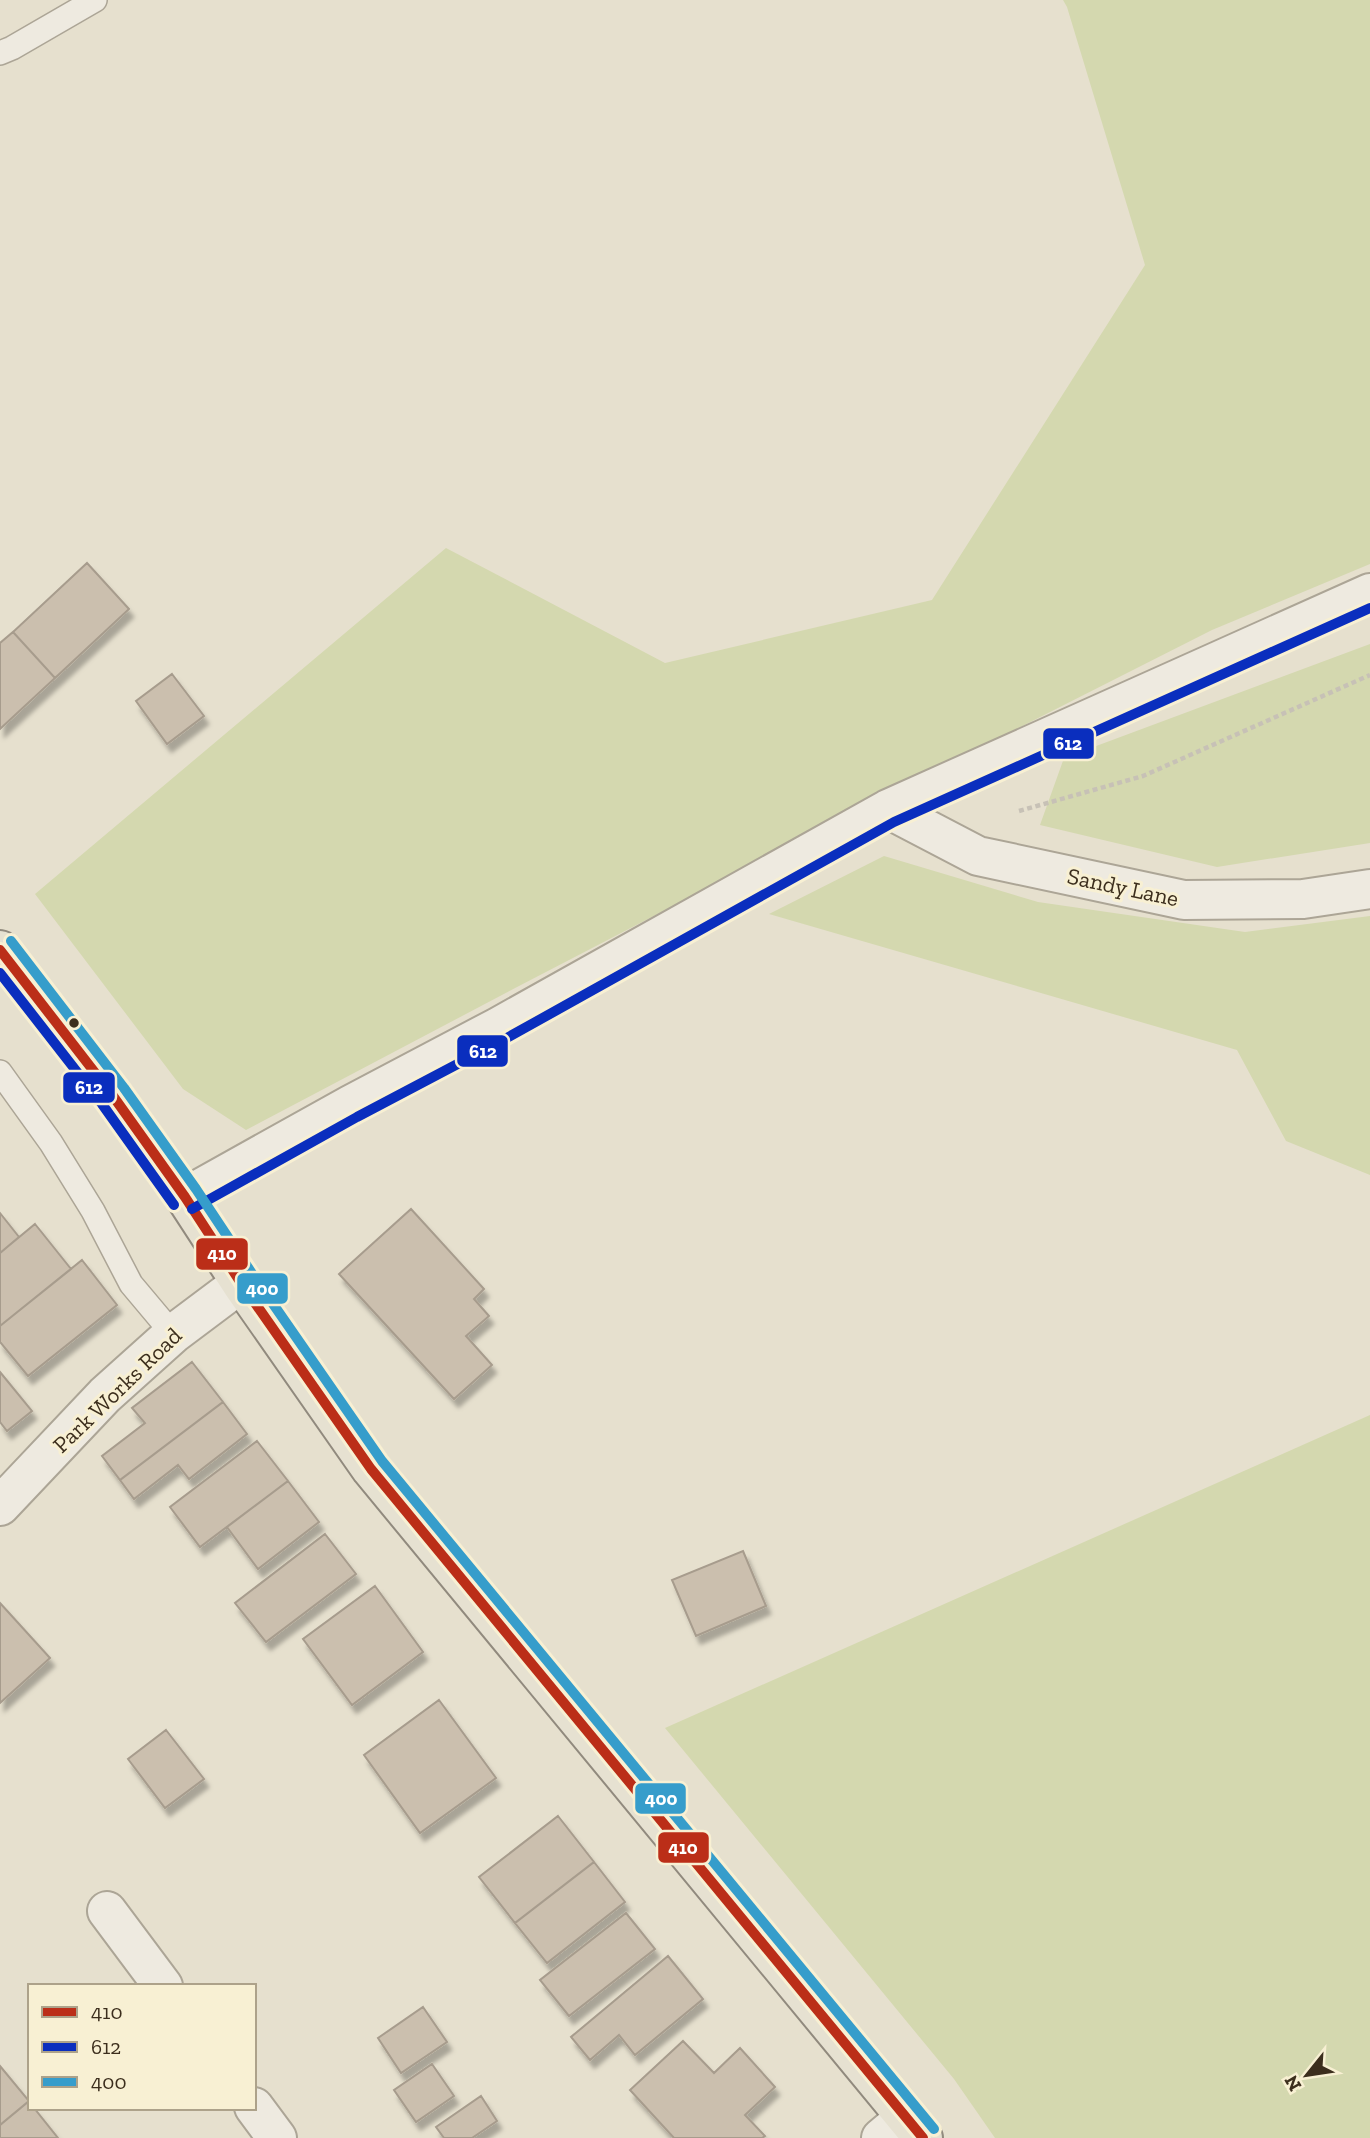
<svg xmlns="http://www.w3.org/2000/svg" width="1370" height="2138" font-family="'Zilla Slab',serif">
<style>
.green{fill:#d4d8af}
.building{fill:#cbbfae;stroke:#a79c8d;stroke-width:2;filter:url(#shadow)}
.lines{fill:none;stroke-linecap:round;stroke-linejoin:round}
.lane-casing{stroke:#aca596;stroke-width:26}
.street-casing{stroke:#aca596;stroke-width:42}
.primary-casing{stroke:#918a7e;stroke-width:42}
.path{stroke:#c7c1b6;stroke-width:4.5;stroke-dasharray:5 3.5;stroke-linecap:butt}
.lane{stroke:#eeeae0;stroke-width:23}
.street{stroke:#eeeae0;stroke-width:38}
.primary{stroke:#e6e1d1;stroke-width:38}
.bus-1-casing{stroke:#f8f0d3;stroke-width:16}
.bus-2-casing{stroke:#f8f0d3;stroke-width:16}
.bus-3-casing{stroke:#f8f0d3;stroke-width:16}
.bus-1{stroke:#bb2e18;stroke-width:10}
.bus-2{stroke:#0a2ebe;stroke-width:10}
.bus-3{stroke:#369dcb;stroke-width:10}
.bus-dot{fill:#3c2e1d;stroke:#f8f0d3;stroke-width:2.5}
.labels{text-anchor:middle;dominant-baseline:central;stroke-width:6;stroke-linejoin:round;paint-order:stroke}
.street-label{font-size:23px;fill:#3c2e1d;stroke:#f8f0d3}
.line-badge{stroke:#f8f0d3;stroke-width:2.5}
.badge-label{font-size:19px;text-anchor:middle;font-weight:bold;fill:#fff}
</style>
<defs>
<filter id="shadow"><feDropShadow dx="4.5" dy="8" stdDeviation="2" flood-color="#0004"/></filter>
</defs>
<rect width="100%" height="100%" fill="#e6e0ce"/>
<path class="green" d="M 1063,0 L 1370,0 L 1370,564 L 1212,630 L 896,790 L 519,986 L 246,1130 L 183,1089 L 35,894 L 446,548 L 665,663 L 932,600 L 1145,265 L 1067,7 Z
M 1370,644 L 1370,843 L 1217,867 L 1040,825 L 1064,758 Z
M 884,856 L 1038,902 L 1245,932 L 1370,916 L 1370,1175 L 1286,1141 L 1237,1050 L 769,914 Z
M 1370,1415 L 1370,2138 L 995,2138 L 954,2079 L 665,1728 Z"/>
<path class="building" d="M 87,563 L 129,609 L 55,678 L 13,632 Z
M 13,632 L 55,678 L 0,729 L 0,643 Z
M 172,674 L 204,716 L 167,744 L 136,701 Z
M 411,1209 L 484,1289 L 474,1299 L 489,1316 L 466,1336 L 492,1365 L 454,1399 L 339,1274 Z
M 0,1213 L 19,1237 L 0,1253 Z
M 35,1224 L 71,1269 L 0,1326 L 0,1253 Z
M 82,1260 L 117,1305 L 28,1376 L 0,1342 L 0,1326 Z
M 192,1362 L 223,1402 L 120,1480 L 102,1456 L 145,1423 L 132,1408 Z
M 0,1372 L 32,1411 L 7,1431 L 0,1422 Z
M 223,1402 L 247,1434 L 189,1479 L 178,1465 L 134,1499 L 120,1480 Z
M 257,1441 L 288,1481 L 200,1547 L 170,1507 Z
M 288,1481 L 319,1522 L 258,1569 L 227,1527 Z
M 325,1534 L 356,1574 L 266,1642 L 235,1603 Z
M 743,1551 L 766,1606 L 696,1636 L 672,1580 Z
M 375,1586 L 423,1652 L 352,1705 L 303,1639 Z
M 0,1603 L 50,1658 L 0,1703 Z
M 439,1700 L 496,1778 L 420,1833 L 364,1755 Z
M 166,1730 L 204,1779 L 165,1808 L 128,1759 Z
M 558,1816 L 594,1862 L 515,1923 L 479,1877 Z
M 594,1862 L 625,1902 L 547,1963 L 515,1923 Z
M 626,1913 L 655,1949 L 569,2016 L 540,1980 Z
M 668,1956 L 703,1999 L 635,2055 L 619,2035 L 590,2060 L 571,2037 Z
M 423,2007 L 447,2042 L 401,2073 L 378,2038 Z
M 683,2041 L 714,2073 L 740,2048 L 775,2087 L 745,2115 L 765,2136 L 762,2138 L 674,2138 L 630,2090 Z
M 432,2064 L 454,2096 L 416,2122 L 394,2090 Z
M 0,2066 L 29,2101 L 0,2125 Z
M 481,2096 L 497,2121 L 472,2138 L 444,2138 L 436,2127 Z
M 29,2101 L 30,2108 L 34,2108 L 58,2138 L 0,2138 L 0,2125 Z"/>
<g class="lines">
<defs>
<path id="lane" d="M 0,53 L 12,48 L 95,0
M 0,1072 L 51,1143 L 93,1211 L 131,1284 L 173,1334"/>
<path id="street" d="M 888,809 L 978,856 L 1184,900 L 1303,899 L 1370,889
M 185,1197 L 350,1105 L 498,1027 L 888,809 L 1370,593
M 0,1506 L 105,1395 L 173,1334 L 241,1283
M 107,1911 L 163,1986
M 254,2107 L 277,2138
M 881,2138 L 906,2117"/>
<path id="primary" d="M 0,950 L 113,1096 L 185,1197 L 241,1283 L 371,1469 L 923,2138"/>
</defs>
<use href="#lane" class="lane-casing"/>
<use href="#street" class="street-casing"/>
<use href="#primary" class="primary-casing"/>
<path class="path" d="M 1019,811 L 1143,776 L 1370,675"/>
<use href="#lane" class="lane"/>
<use href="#street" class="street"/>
<use href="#primary" class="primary"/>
<defs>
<path id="bus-1" d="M 0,950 L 113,1096 L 185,1197 L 241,1283 L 371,1469 L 923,2138"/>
<path id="bus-2" d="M 0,973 L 102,1104 L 174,1205
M 192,1209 L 357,1117 L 505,1039 L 894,822 L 1370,608"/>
<path id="bus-3" d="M 11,941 L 124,1088 L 196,1189 L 253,1275 L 382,1461 L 934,2129"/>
</defs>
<use href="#bus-1" class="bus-1-casing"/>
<use href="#bus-2" class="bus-2-casing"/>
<use href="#bus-3" class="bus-3-casing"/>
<use href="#bus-1" class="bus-1"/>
<use href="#bus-2" class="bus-2"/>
<use href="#bus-3" class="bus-3"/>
</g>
<circle class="bus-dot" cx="74" cy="1023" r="6"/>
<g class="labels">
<g class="street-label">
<text transform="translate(1123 887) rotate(12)">Sandy Lane</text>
<text transform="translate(117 1390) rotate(-44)">Park Works Road</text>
</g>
</g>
<g class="line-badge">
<rect x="1042" y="727" width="53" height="33" rx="7" fill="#0a2ebe"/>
<rect x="456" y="1034" width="53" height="34" rx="7" fill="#0a2ebe"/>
<rect x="62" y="1071" width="54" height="33" rx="7" fill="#0a2ebe"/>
<rect x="195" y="1237" width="54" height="34" rx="7" fill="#bb2e18"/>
<rect x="236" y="1272" width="53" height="33" rx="7" fill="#369dcb"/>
<rect x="634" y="1782" width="53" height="33" rx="7" fill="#369dcb"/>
<rect x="657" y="1831" width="53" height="33" rx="7" fill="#bb2e18"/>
</g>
<g class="badge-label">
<text x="1068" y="750">612</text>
<text x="483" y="1058">612</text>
<text x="89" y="1094">612</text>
<text x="222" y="1260">410</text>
<text x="262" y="1295">400</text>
<text x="661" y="1805">400</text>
<text x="683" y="1854">410</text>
</g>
<rect x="28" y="1984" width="228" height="126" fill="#f8f0d3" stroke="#ada28a" stroke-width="2"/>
<rect x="42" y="2007" width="35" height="10" fill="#bb2e18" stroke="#ada28a" stroke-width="2"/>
<text x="91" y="2019" font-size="21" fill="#3c2e1d">410</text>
<rect x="42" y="2042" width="35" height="10" fill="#0a2ebe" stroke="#ada28a" stroke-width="2"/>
<text x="91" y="2054" font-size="21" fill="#3c2e1d">612</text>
<rect x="42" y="2077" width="35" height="10" fill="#369dcb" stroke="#ada28a" stroke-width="2"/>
<text x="91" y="2089" font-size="21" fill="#3c2e1d">400</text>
<g transform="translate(1307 2075) rotate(240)" stroke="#f8f0d3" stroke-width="5" paint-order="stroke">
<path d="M0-5L12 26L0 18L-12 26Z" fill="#3c2e1d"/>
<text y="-10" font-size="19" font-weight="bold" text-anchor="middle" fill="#3c2e1d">N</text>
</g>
</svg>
